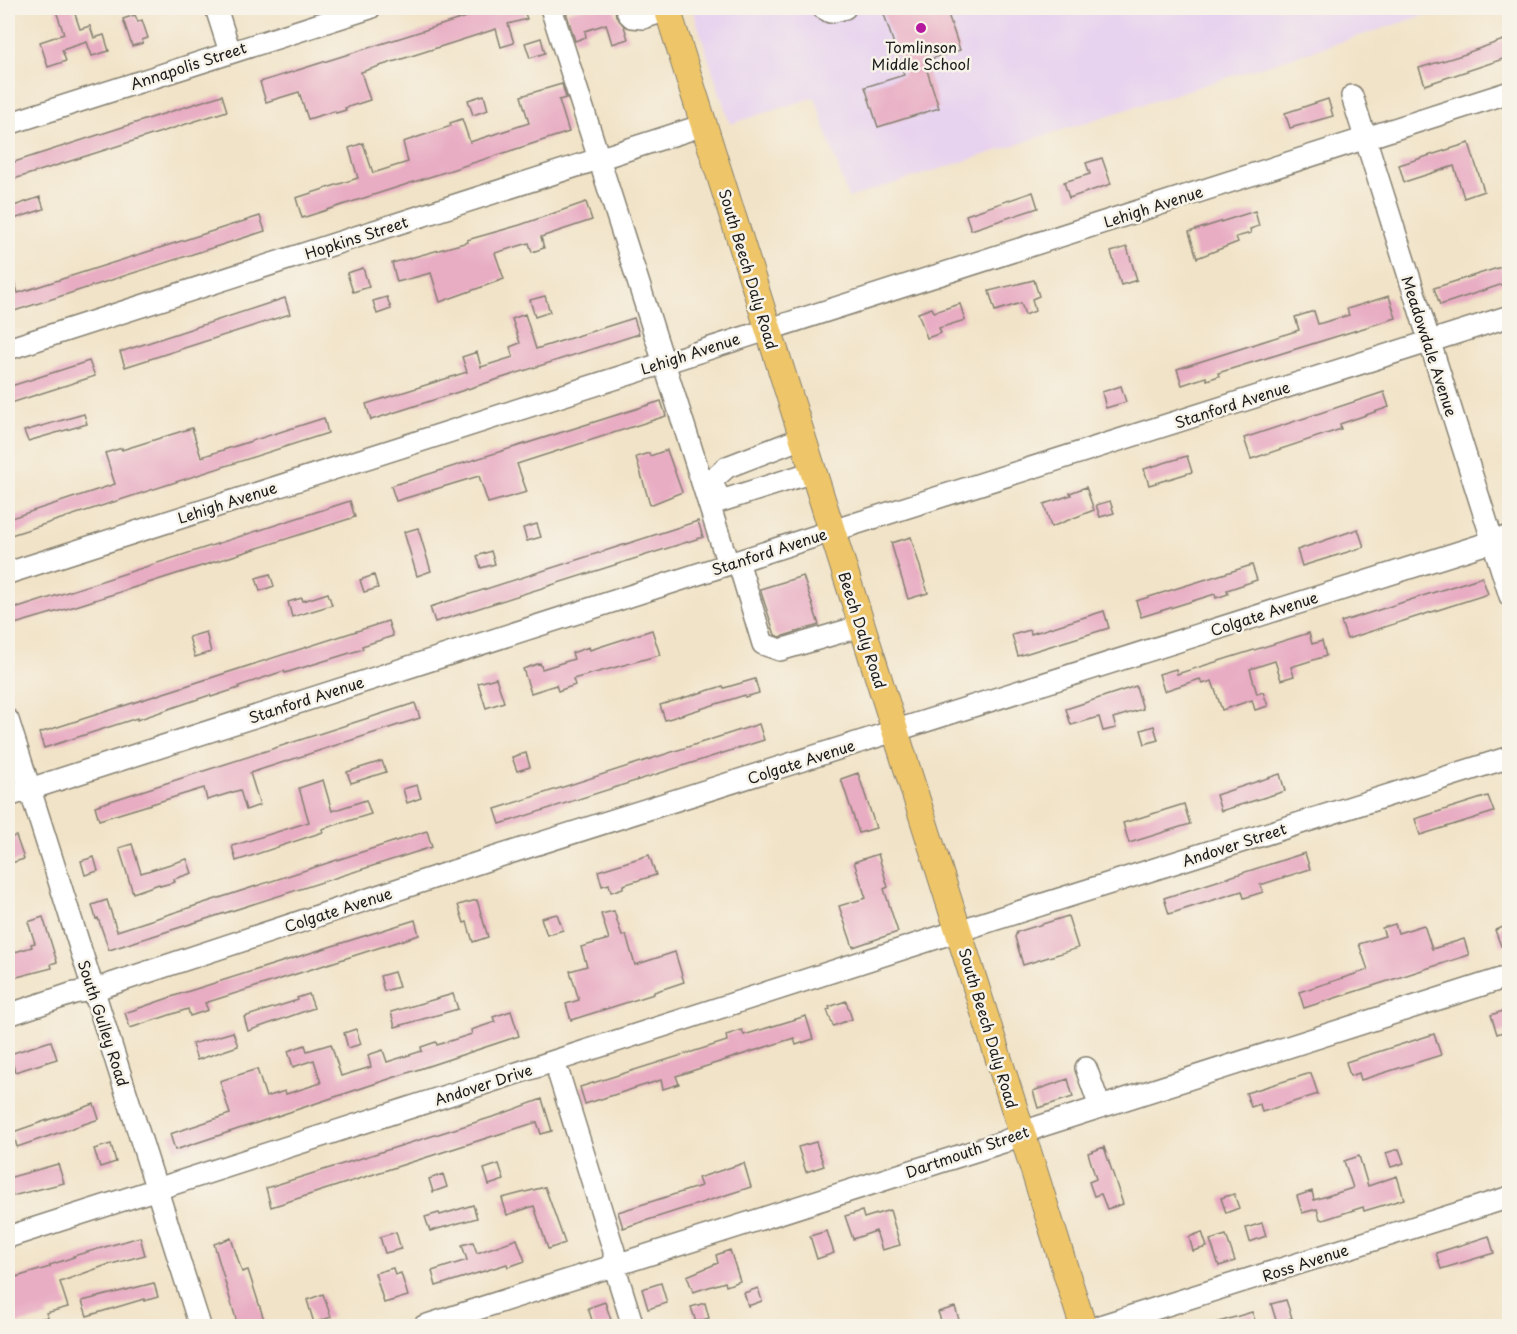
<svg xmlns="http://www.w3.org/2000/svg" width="1517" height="1334" font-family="'Playpen Sans',sans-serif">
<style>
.built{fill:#e7d2ef}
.building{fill:#e8acc3}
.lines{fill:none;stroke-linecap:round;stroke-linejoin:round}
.minor-casing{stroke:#868072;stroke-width:24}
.major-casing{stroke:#868072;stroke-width:28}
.minor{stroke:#fff;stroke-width:21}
.major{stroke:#eec569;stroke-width:26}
.poi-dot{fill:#b5179e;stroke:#f7f3e8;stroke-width:2}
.labels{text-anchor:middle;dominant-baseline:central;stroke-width:5;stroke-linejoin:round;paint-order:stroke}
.poi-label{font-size:15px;fill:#1c1c1c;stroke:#f7f3e8}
.street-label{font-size:15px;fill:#1c1c1c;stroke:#f7f3e8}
</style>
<rect width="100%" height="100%" fill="#f7f3e8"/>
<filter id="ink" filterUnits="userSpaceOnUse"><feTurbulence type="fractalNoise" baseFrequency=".0167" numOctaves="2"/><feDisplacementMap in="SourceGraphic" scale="12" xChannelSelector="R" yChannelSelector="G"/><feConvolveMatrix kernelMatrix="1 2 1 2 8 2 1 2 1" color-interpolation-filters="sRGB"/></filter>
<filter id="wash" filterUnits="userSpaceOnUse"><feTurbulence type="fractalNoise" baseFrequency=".008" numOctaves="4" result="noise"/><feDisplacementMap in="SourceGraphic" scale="24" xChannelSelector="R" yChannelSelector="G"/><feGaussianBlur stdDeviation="1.35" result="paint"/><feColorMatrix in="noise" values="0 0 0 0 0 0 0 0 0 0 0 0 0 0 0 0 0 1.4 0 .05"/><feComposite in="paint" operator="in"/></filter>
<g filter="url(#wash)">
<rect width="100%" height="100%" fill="#f1e3c7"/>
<path class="built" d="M 692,8 L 1447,8 L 848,198 L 815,97 L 730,124 Z"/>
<g id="blocks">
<path class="building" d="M 55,8 L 73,8 L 80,29 L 90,26 L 94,38 L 104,35 L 109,51 L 92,56 L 87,42 L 62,50 L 66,61 L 48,67 L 40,42 L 64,34 Z
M 495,8 L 523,8 L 527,19 L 508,24 L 514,43 L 501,47 L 496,29 L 361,72 L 370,100 L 345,108 L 346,110 L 336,113 L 335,111 L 308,119 L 299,92 L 266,102 L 260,82 Z
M 581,8 L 615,8 L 616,16 L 624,26 L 628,39 L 612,44 L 606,24 L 585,31 L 586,37 L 575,41 L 566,12 Z
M 882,8 L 946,8 L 960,50 L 924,61 L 939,108 L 878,127 L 865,87 L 904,75 Z
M 135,15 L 138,22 L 142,20 L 148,38 L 142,40 L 143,43 L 132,46 L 123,19 Z
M 541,38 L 545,53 L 530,58 L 525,43 Z
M 1509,38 L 1509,57 L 1425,85 L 1419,68 L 1469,53 L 1469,52 Z
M 562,84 L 566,98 L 559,100 L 569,132 L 302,218 L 296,198 L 358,178 L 349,148 L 363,143 L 373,173 L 408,162 L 403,142 L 451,126 L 450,123 L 462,119 L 470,142 L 529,123 L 521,96 Z
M 222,95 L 227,111 L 11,180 L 8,164 Z
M 484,95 L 488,110 L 473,115 L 468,100 Z
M 1328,99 L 1333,116 L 1290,128 L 1285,113 Z
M 1469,143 L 1484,191 L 1464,198 L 1454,166 L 1404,182 L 1399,165 Z
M 1102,158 L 1111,184 L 1069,198 L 1064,182 L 1090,174 L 1086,163 Z
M 1033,192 L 1038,208 L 971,230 L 966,215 Z
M 40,197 L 44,209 L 8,221 L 8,208 Z
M 586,202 L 592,220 L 541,237 L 544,248 L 532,252 L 529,243 L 495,253 L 504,279 L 440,302 L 431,273 L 397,282 L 392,263 L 468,242 L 467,240 L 520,225 Z
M 1255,211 L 1259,226 L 1250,229 L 1251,233 L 1236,237 L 1238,242 L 1197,258 L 1189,232 Z
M 260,216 L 265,231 L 8,313 L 8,269 L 10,268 L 18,293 Z
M 1127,247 L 1137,280 L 1121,285 L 1111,252 Z
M 1501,267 L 1506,283 L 1440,305 L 1434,288 Z
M 363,268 L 369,287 L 353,292 L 347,273 Z
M 1034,280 L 1039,296 L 1032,299 L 1035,311 L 1025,315 L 1021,303 L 995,311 L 989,291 Z
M 545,296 L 550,312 L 535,317 L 530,300 Z
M 1389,296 L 1396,318 L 1218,373 L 1219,376 L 1207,380 L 1206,377 L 1182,385 L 1177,369 L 1299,330 L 1295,317 L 1314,311 L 1318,324 L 1349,315 L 1347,309 Z
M 387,297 L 391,309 L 377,314 L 373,301 Z
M 285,298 L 290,314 L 125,367 L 120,352 Z
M 960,304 L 965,320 L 939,328 L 941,333 L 927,338 L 918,313 L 932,308 L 934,312 Z
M 525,314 L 536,349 L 634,318 L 639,334 L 371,420 L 366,404 L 467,372 L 462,357 L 477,352 L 481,367 L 513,357 L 510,347 L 520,343 L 512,319 Z
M 89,361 L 95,376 L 8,404 L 8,387 Z
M 1121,386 L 1126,402 L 1106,408 L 1102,392 Z
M 1384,392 L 1389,407 L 1340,424 L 1341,429 L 1251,459 L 1244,438 Z
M 661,401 L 666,416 L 517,464 L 527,492 L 488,503 L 479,476 L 396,501 L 391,486 Z
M 84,414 L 87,424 L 28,441 L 24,431 Z
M 324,418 L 328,433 L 8,536 L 8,519 L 115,484 L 105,453 L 122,448 L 122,450 L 192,428 L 201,457 Z
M 667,450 L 682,492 L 650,505 L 636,457 L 649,453 L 650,456 Z
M 1187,456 L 1192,472 L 1149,485 L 1144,469 Z
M 1086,487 L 1094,510 L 1051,527 L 1044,504 L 1071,495 L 1070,493 Z
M 350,501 L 355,517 L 76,606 L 8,626 L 8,610 L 18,606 L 18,608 Z
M 1110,501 L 1114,513 L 1100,517 L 1096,505 Z
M 698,521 L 703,537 L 435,622 L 430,607 Z
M 537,524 L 541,537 L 527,541 L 523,528 Z
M 418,528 L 431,571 L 417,576 L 404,532 Z
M 1358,529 L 1364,547 L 1302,566 L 1297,550 Z
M 911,537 L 928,593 L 908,599 L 891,543 Z
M 491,551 L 495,564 L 481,568 L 477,556 Z
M 1252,565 L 1257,580 L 1227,590 L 1228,594 L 1216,598 L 1215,594 L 1141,617 L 1136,601 Z
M 270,574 L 274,586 L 260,591 L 256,578 Z
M 374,575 L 378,588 L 364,592 L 360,580 Z
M 803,576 L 819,625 L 780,637 L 775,635 L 760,589 Z
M 1482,577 L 1488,594 L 1347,639 L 1341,622 Z
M 328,593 L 332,605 L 292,617 L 288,602 L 302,598 L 303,601 Z
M 1104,611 L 1109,628 L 1018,656 L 1012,635 L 1030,630 L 1031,634 Z
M 388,621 L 393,636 L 362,646 L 363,649 L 285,673 L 284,671 L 239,686 L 239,688 L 211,697 L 210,695 L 137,720 L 137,718 L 44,748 L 39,733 Z
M 652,630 L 660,655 L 573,679 L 575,685 L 558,691 L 556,685 L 531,693 L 523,669 L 540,663 L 542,669 L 574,659 L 572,653 L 589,647 L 590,650 Z
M 206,632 L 211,652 L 195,657 L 189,637 Z
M 1309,633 L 1312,644 L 1322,641 L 1326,656 L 1291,667 L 1294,676 L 1281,680 L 1275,661 L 1250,669 L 1257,694 L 1263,692 L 1268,706 L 1255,710 L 1252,700 L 1222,710 L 1212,681 L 1202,684 L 1200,679 L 1164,691 L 1159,674 L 1176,669 L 1177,674 Z
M 496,678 L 504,702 L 486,708 L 478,683 Z
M 755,679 L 759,693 L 745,697 L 745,695 L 665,720 L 660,705 L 723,686 L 724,688 Z
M 1136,686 L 1143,709 L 1113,718 L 1116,728 L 1103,731 L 1099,717 L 1071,725 L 1066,709 Z
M 415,703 L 420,718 L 250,773 L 260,805 L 246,810 L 240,790 L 207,800 L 204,788 L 99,820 L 95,806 Z
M 759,724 L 764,740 L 500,824 L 495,809 Z
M 1154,726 L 1158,740 L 1145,744 L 1141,730 Z
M 526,753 L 530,767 L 517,771 L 512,757 Z
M 382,761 L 386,772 L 351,783 L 347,772 Z
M 858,773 L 876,828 L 859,833 L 841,779 Z
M 1280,774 L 1285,791 L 1221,811 L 1216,795 Z
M 323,780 L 332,811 L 366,800 L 371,814 L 322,829 L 323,832 L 236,861 L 232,846 L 309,822 L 299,788 Z
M 417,785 L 421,798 L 407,803 L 403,789 Z
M 1488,796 L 1494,812 L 1420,835 L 1415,819 Z
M 1184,804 L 1190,824 L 1129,843 L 1123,823 Z
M 427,831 L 432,847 L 109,950 L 98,918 L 96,919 L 92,905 L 107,900 L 117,931 Z
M 16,836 L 24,859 L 8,864 L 8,838 Z
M 132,844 L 141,873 L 187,859 L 192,873 L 174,879 L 175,882 L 160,886 L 159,884 L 133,893 L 119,848 Z
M 1305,853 L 1310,869 L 1260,885 L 1263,892 L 1244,898 L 1242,891 L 1169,914 L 1164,898 Z
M 878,854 L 888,887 L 884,889 L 898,932 L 853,947 L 839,906 L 866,898 L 854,862 Z
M 649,855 L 656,875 L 623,885 L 623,888 L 611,892 L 609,884 L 602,886 L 598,871 Z
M 94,857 L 98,871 L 85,875 L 81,861 Z
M 477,900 L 488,937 L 473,942 L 467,922 L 464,923 L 458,905 Z
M 614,911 L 622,936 L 626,935 L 635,965 L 675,952 L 684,982 L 654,992 L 654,994 L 571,1020 L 566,1004 L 579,1000 L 570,971 L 587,966 L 581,947 L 609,939 L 601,914 Z
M 557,914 L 563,930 L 547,935 L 541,918 Z
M 1068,916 L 1078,948 L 1023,965 L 1015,937 L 1017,932 Z
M 43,917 L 57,962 L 51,964 L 52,968 L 13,978 L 8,954 L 32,947 L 31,944 L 35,943 L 28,922 Z
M 415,920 L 419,935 L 205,1003 L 208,1010 L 190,1016 L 188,1009 L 130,1028 L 125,1013 L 183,993 Z
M 1395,924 L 1398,933 L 1424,925 L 1432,949 L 1464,939 L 1469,955 L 1304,1008 L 1299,992 L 1368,970 L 1359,944 L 1385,936 L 1382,928 Z
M 1509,925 L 1509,943 L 1501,946 L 1495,930 Z
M 394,972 L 399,987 L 384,991 L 380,976 Z
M 309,994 L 314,1008 L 248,1031 L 244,1017 L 298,1000 L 297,998 Z
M 453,994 L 458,1009 L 395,1027 L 391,1012 Z
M 846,1001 L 852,1019 L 833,1026 L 827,1010 L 830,1009 L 829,1007 Z
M 1509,1009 L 1509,1030 L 1497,1034 L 1491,1015 Z
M 511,1011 L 519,1036 L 175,1150 L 170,1134 L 230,1114 L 220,1081 L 257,1069 L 266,1097 L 285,1091 L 286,1094 L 321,1083 L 314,1060 L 293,1067 L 288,1051 L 305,1045 L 307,1051 L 331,1044 L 341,1076 L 371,1067 L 368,1055 L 383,1050 L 387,1062 L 422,1051 L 421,1047 L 436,1042 L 437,1045 L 472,1034 L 471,1030 L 495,1022 L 493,1017 Z
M 806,1016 L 813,1039 L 796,1045 L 794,1038 L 676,1076 L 679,1084 L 663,1089 L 661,1080 L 585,1104 L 580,1087 L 727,1041 L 726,1035 L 742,1030 L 744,1035 Z
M 356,1029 L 361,1044 L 348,1048 L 344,1033 Z
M 233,1032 L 238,1046 L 197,1060 L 192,1044 Z
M 1434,1034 L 1441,1055 L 1361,1080 L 1359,1073 L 1350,1076 L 1346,1062 Z
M 51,1041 L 57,1059 L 15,1072 L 10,1054 Z
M 1311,1073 L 1318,1094 L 1262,1112 L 1260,1104 L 1251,1107 L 1246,1093 Z
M 1068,1079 L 1073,1097 L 1038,1108 L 1033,1091 Z
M 542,1099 L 552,1131 L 541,1134 L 537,1122 L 271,1207 L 266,1188 L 499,1115 Z
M 94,1104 L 99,1119 L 17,1147 L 13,1132 Z
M 816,1142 L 824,1166 L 806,1172 L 798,1147 Z
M 111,1144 L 116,1162 L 100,1167 L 94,1149 Z
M 1104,1147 L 1123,1204 L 1107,1209 L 1101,1194 L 1094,1196 L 1089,1182 L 1096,1179 L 1088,1153 Z
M 1399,1149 L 1404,1163 L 1391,1167 L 1386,1153 Z
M 1359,1156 L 1368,1186 L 1397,1176 L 1404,1199 L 1364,1211 L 1363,1207 L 1323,1220 L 1320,1219 L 1317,1209 L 1302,1213 L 1297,1196 L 1312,1191 L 1314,1200 L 1353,1188 L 1344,1161 Z
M 744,1163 L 751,1187 L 623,1228 L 618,1212 L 701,1186 L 698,1178 Z
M 58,1164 L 64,1183 L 8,1197 L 8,1178 Z
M 499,1164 L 504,1180 L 489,1185 L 484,1169 Z
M 443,1174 L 447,1187 L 433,1192 L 429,1179 Z
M 545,1187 L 565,1243 L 548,1249 L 534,1206 L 507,1215 L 502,1198 Z
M 1234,1194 L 1239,1208 L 1226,1213 L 1221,1198 Z
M 473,1205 L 477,1218 L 430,1231 L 425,1217 L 439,1213 L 440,1215 Z
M 890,1210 L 900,1245 L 882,1250 L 876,1231 L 853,1239 L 845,1216 L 862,1211 L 864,1218 Z
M 1262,1223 L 1266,1236 L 1250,1242 L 1246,1228 Z
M 827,1231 L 834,1253 L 817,1259 L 810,1236 Z
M 396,1232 L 401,1249 L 385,1253 L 380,1237 Z
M 1202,1232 L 1207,1247 L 1193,1251 L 1189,1237 Z
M 1226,1235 L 1235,1261 L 1219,1266 L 1210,1240 Z
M 1489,1236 L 1494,1253 L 1441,1269 L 1436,1253 Z
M 140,1237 L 145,1255 L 104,1266 L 60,1282 L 68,1307 L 46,1313 L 48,1317 L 8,1326 L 8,1257 L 10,1257 L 16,1277 L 50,1267 L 50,1265 L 74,1257 L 73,1256 Z
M 231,1238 L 242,1272 L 248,1270 L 266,1326 L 238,1326 L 214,1244 Z
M 517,1239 L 525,1261 L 508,1267 L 507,1264 L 436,1286 L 432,1271 L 467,1260 L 462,1245 L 473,1242 L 477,1253 Z
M 730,1250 L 740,1281 L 726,1286 L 725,1282 L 693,1292 L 687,1276 L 718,1263 L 716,1255 Z
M 393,1268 L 395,1275 L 401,1273 L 408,1296 L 384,1303 L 375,1273 Z
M 154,1283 L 158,1297 L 144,1301 L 144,1299 L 87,1316 L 82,1301 Z
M 661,1283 L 667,1303 L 648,1309 L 642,1289 Z
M 758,1288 L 762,1301 L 748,1306 L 744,1293 Z
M 323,1294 L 331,1317 L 314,1323 L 307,1300 Z
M 1286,1300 L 1292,1318 L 1277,1323 L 1271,1304 Z
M 605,1302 L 613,1326 L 594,1326 L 588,1308 Z
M 705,1303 L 709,1318 L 696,1322 L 691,1307 Z
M 955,1307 L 961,1326 L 943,1326 L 938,1312 Z
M 1252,1312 L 1257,1326 L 1212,1326 L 1212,1324 Z"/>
</g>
</g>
<g filter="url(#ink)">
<use href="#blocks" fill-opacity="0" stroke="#868072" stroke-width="1.5"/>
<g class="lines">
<defs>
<path id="minor" d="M 216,8 L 230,52
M 551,8 L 728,564
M 627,8 L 628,13 L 632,17 L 643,18 L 667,10
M 823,8 L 830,12 L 845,8
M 1352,96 L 1510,596
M 8,124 L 370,8
M 8,349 L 704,125
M 802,438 L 727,467 L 711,481 L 721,501 L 813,472
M 738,561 L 763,644 L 780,650 L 862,626
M 8,573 L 1510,92
M 8,720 L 200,1326
M 8,796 L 807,539 L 1510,316
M 8,1015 L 74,993 L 93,990 L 487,860 L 1510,536
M 1086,1068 L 1100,1107
M 559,1075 L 614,1251 L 614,1265 L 633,1326
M 8,1237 L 958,931 L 1510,757
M 424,1326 L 1003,1142 L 1038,1127 L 1510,976
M 1100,1326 L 1510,1197"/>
<path id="major" d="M 667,8 L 1083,1326"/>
</defs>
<use href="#minor" class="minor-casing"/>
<use href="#major" class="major-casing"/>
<use href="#minor" class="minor"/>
<use href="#major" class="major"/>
</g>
</g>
<circle class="poi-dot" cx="921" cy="28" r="6"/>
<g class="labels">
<g class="poi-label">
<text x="921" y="46">Tomlinson<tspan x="921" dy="17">Middle School</tspan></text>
</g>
<g class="street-label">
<text transform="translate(188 65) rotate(-18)">Annapolis Street</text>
<text transform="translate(1153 206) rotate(-18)">Lehigh Avenue</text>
<text transform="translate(356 237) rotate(-18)">Hopkins Street</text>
<text transform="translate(749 269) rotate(73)">South Beech Daly Road</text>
<text transform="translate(1430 346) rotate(72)">Meadowdale Avenue</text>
<text transform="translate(690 353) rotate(-18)">Lehigh Avenue</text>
<text transform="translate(1232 404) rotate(-18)">Stanford Avenue</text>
<text transform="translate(227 502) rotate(-18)">Lehigh Avenue</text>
<text transform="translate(769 551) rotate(-18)">Stanford Avenue</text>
<text transform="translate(1264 613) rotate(-18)">Colgate Avenue</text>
<text transform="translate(863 630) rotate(72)">Beech Daly Road</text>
<text transform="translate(306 699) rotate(-18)">Stanford Avenue</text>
<text transform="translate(801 761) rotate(-18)">Colgate Avenue</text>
<text transform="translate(1234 844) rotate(-18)">Andover Street</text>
<text transform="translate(338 909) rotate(-18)">Colgate Avenue</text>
<text transform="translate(104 1023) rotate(72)">South Gulley Road</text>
<text transform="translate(989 1028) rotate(73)">South Beech Daly Road</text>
<text transform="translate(483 1084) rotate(-18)">Andover Drive</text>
<text transform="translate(967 1151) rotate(-19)">Dartmouth Street</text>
<text transform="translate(1305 1262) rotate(-18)">Ross Avenue</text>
</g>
</g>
<rect width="1517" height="1334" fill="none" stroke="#f7f3e8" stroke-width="30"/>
</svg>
